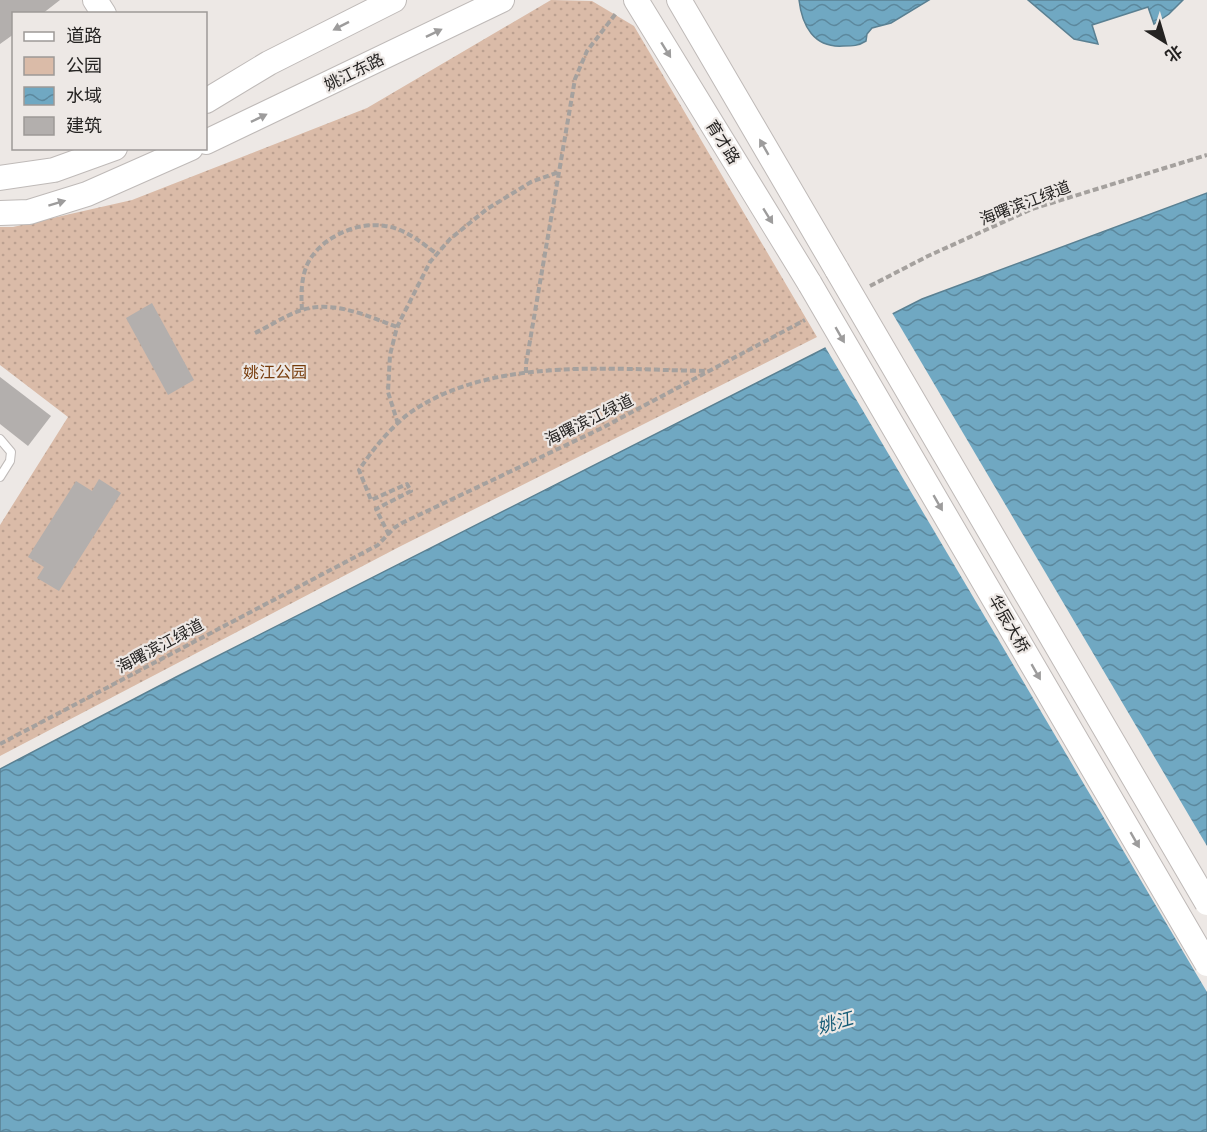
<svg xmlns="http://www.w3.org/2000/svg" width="1207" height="1132" font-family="Figtree,'Noto Sans SC',sans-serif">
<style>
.green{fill:url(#green-dots)}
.water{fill:url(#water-waves);stroke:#5a8092;stroke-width:1.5}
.pier{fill:#ede8e5}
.building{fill:#b3afad}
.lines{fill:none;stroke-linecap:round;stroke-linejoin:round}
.lane-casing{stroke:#bfbab8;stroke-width:10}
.secondary-casing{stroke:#bfbab8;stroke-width:26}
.path{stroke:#a5a19e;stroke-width:4;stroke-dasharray:6 3;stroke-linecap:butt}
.lane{stroke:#fff;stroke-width:8}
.secondary{stroke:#fff;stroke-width:24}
.secondary-bridge-casing{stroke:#bfbab8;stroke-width:26;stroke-linecap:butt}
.secondary-bridge{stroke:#fff;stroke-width:24}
.oneway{fill:#9d9c9c}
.labels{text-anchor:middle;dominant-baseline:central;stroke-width:4.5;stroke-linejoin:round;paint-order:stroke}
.street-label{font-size:16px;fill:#252322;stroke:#ede8e5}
.park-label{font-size:16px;fill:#773c0c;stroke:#ede8e5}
.water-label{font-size:18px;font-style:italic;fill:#155c77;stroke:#ede8e5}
</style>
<defs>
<pattern id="green-dots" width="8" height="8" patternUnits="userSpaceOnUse" patternTransform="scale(1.5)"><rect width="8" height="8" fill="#dabba8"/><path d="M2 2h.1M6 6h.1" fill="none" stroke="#bba090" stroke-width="1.8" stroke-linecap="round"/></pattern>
<pattern id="water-waves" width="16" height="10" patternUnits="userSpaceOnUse" patternTransform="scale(1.5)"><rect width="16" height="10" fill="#70a8c2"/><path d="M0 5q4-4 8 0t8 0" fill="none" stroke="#5c889d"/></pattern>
</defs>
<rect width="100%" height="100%" fill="#ede8e5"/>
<polygon class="green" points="551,0 592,1 634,26 817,337 399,547 0,756 0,525 68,417 0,365 0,227 13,227 132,200 367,108"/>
<g class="water">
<path d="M799,0H929L891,23L872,28L867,34L866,41C858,46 853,46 843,46C814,48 802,26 799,0Z"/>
<polygon points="1028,0 1183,0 1169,14 1154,24 1148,7 1092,25 1098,44 1074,39"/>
<polygon points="1207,193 1207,1132 0,1132 0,769 178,676 922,299"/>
</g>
<polygon class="pier" points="891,311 1207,846 1207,992 824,345"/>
<g class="building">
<polygon points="0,0 60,0 42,14 14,14 14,34 0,44"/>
<polygon points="152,303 194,380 168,395 126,318"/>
<polygon points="0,377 51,416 28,446 0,424"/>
<polygon points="99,479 121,493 59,591 37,578 44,567 28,557 76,481 92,491"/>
</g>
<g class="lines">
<g class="lane-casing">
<polyline id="lane" points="0,439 11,452 10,461 0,477"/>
</g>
<g class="secondary-casing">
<g id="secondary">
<polyline points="95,0 104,14"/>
<polyline points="636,0 810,284"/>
<polyline points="679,0 837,270"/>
<polyline points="206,101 269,63 394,0"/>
<polyline points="206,142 502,0"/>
<polyline points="0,178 54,170 115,148"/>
<polyline points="0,213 29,212 87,194 191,148"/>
</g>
</g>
<g class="path">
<polyline points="870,286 928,256 1032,209 1207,155"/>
<path d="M302,310C301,295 301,279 307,265C319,238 357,221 385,226C404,228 422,243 437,254"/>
<path d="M255,333C270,326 286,315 302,310C333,300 368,316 397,327"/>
<polyline points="526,373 526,364 575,79 587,51 617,12"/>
<polyline points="398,424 388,392 390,355 397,327 430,262 450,239 487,209 531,182 559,172"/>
<path d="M389,535L376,509L411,491L407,484L371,500L359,470C373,449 393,424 414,410C496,356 615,370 708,371"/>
<polyline points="0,744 378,545 394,528 402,523 602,428 805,320"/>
</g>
<use href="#lane" class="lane"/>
<use href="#secondary" class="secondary"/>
<g class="secondary-bridge-casing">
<g id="secondary-bridge">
<polyline points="837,270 1207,903"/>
<polyline points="810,284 1207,964"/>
</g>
</g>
<use href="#secondary-bridge" class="secondary-bridge"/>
</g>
<defs><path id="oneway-solid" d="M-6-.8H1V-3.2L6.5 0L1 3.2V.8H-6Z" transform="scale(1.5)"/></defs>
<g class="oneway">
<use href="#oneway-solid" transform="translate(341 26) rotate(153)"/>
<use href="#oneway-solid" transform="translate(434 33) rotate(-26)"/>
<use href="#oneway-solid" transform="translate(666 50) rotate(58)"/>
<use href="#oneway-solid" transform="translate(259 118) rotate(-26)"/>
<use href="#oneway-solid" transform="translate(764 147) rotate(-120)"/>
<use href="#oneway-solid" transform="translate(57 203) rotate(-17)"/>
<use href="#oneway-solid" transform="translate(768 216) rotate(58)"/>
<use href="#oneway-solid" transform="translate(840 335) rotate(60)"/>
<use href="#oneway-solid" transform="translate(938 503) rotate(60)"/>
<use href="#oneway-solid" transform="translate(1036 672) rotate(60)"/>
<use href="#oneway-solid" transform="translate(1135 840) rotate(60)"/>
</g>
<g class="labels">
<g class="street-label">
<text transform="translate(354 72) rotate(-26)">姚江东路</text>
<text transform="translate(723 142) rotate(58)">育才路</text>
<text transform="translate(1025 203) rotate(-21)">海曙滨江绿道</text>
<text transform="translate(589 420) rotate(-26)">海曙滨江绿道</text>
<text transform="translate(1009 624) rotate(60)">华辰大桥</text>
<text transform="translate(160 646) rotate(-28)">海曙滨江绿道</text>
</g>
<g class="park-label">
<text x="275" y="372">姚江公园</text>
</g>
<g class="water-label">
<text transform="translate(835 1023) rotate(-16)">姚江</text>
</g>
</g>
<rect x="12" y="12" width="195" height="138" fill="#ede8e5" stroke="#9d9997" stroke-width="1.5"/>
<rect x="24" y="32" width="30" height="9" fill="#ffffff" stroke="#9d9997" stroke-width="1.5"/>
<text x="66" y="42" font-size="18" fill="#252322">道路</text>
<rect x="24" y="57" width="30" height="18" fill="#dabba8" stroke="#9d9997" stroke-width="1.5"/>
<text x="66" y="72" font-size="18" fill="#252322">公园</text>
<rect x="24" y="87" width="30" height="18" fill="url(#water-waves)" stroke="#9d9997" stroke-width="1.5"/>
<text x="66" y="102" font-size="18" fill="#252322">水域</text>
<rect x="24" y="117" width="30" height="18" fill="#b3afad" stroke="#9d9997" stroke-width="1.5"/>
<text x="66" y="132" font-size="18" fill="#252322">建筑</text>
<g transform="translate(1165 42) rotate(143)" stroke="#ede8e5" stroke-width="4.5" paint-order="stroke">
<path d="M0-4.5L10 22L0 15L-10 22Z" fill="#252322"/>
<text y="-9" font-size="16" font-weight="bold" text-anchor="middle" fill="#252322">北</text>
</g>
</svg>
